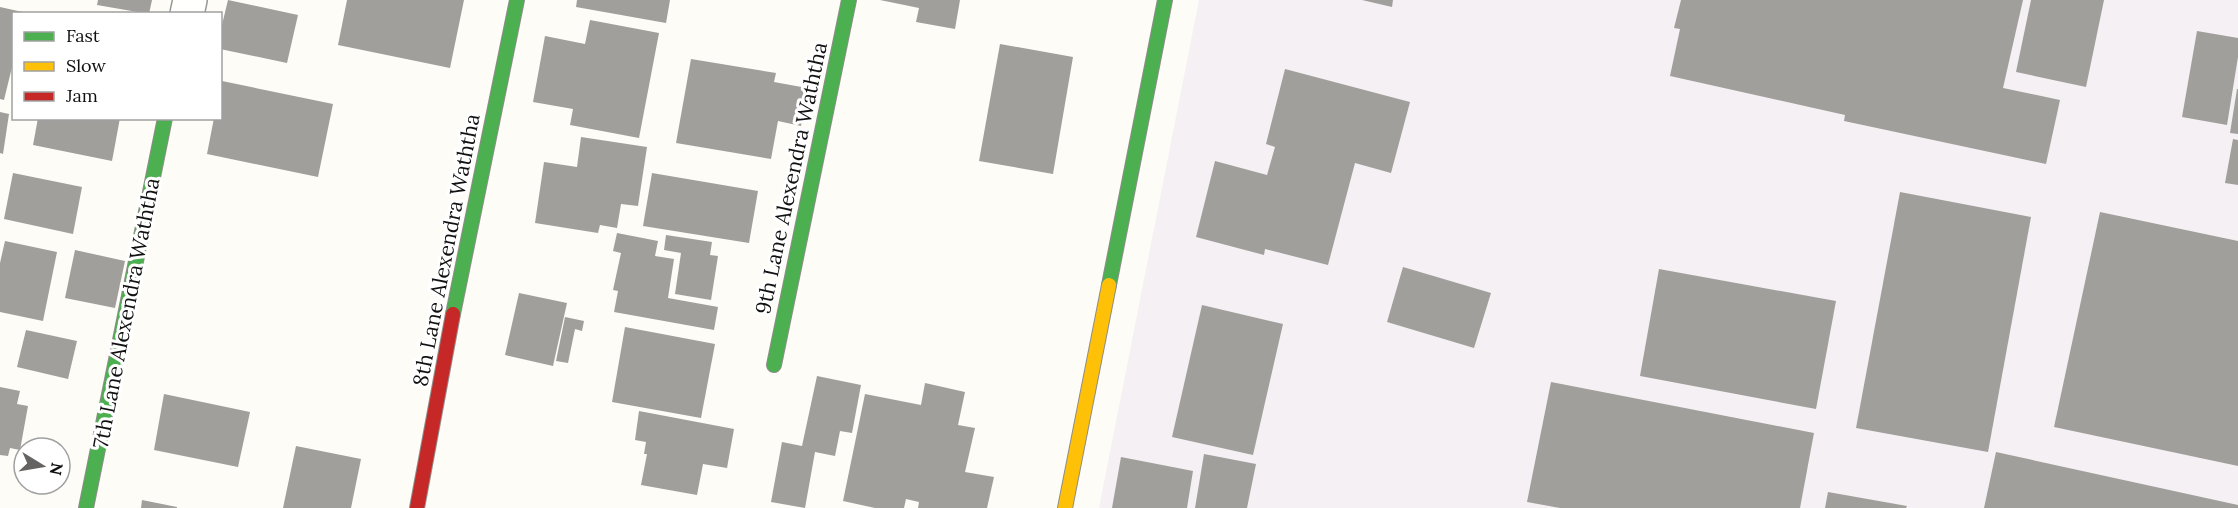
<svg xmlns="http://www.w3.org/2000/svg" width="2238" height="508" font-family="Lora,serif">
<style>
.industrial{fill:#f5f0f3}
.building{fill:#a19f9c}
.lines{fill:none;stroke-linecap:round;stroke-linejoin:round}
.street-casing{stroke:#979795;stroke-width:36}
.fast-casing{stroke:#8e8d8b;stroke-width:16}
.slow-casing{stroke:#8e8d8b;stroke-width:16}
.jam-casing{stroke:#8e8d8b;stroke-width:16}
.street{stroke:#fffffe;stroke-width:33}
.fast{stroke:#4caf50;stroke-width:14}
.slow{stroke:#ffc107;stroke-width:14}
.jam{stroke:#c62828;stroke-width:14}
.labels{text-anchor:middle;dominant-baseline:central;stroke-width:6;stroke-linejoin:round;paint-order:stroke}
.street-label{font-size:21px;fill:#111;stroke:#fff}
</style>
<rect width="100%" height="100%" fill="#fdfcf7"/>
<polygon class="industrial" points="1199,0 2238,0 2238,508 1099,508"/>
<g class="building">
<polygon points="98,0 152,0 149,14 97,5"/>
<polygon points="228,0 298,15 287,63 220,49 220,33"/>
<polygon points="347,0 464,0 450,68 338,45"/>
<polygon points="577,0 670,0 666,23 576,7"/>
<polygon points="880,0 960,0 955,29 916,22 919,8"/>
<polygon points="1362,0 1393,0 1392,7"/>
<polygon points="1681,0 2023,0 2003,88 2060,100 2046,164 1844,121 1845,115 1670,76 1680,29 1674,28"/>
<polygon points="2031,0 2104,0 2086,87 2016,72"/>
<polygon points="0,7 27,13 14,14 14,59 4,100 0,99"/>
<polygon points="590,20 659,33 639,138 570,125 573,109 533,102 545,36 585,44"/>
<polygon points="2197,31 2238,38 2238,57 2227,125 2182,117"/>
<polygon points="1000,44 1073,57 1053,174 979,161"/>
<polygon points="691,59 776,73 774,82 807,88 801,126 778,121 771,159 676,143"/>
<polygon points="1285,69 1410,102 1391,173 1355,163 1328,265 1265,249 1264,255 1196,237 1215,161 1267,175 1275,147 1266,144"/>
<polygon points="222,81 333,104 318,177 207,154 214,118 220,118"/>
<polygon points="2237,89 2238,89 2238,134 2230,133"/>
<polygon points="0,112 9,114 3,154 0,153"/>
<polygon points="38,118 120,118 112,161 33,145"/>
<polygon points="581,137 647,147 638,206 621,204 617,228 600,225 598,233 535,223 544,162 577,167"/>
<polygon points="2233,139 2238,140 2238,185 2225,183"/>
<polygon points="13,173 82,187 73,234 4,219"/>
<polygon points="652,173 758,191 749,243 643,226"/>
<polygon points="1900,192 2031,217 1988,452 1856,428"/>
<polygon points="2100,212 2238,241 2238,466 2054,427"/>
<polygon points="617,233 658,241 655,256 674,259 668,298 718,307 714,330 614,312 618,291 613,290 621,253 613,251"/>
<polygon points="666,235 712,242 710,255 718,256 711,300 675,294 681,253 664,250"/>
<polygon points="5,241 57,252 43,321 0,312 0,263"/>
<polygon points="75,250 125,261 115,308 65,298"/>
<polygon points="1403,267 1491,293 1474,348 1387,322"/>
<polygon points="1659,269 1836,301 1816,409 1640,376"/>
<polygon points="519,293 567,303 553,366 505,355"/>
<polygon points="1202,305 1283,324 1253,455 1172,437"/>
<polygon points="565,317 584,321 582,331 575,329 568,363 556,361"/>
<polygon points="625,327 715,344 701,418 612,402"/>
<polygon points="26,330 77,341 68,379 17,367"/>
<polygon points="817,376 861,385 852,433 840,431 835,456 815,452 805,508 771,502 782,442 802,446"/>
<polygon points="1551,382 1814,433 1800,508 1560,508 1527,502"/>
<polygon points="925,383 965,392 958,425 975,428 965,472 994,477 987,508 918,508 919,502 906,499 904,508 875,508 843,501 865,394 921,405"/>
<polygon points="0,387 20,391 17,404 28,406 20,450 10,448 8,456 0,455"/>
<polygon points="164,394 250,412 238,467 154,450"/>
<polygon points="639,411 734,429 727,468 703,464 697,495 641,485 647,454 644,454 646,442 635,440"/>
<polygon points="296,446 361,459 351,508 283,508"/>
<polygon points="1996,452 2238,505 2238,508 1984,508"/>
<polygon points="1204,454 1256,464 1247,508 1195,508"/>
<polygon points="1121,457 1193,471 1187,508 1112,508"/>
<polygon points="1828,492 1907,506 1906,508 1825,508"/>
<polygon points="142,500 177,507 177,508 141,508"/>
</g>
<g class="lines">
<g class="street-casing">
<polyline id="street" points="187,14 190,0"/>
</g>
<g class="fast-casing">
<g id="fast">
<polyline points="1109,285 1165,0"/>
<polyline points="453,314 517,0"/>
<polyline points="774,365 849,0"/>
<polyline points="86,508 165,118"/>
</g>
</g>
<g class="slow-casing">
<polyline id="slow" points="1065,508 1109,285"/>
</g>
<g class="jam-casing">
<polyline id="jam" points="417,508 453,314"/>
</g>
<use href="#street" class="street"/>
<use href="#fast" class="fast"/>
<use href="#slow" class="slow"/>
<use href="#jam" class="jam"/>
</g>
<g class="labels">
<g class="street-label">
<text transform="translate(791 178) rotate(-78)">9th Lane Alexendra Waththa</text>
<text transform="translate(446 250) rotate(-79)">8th Lane Alexendra Waththa</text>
<text transform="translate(126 313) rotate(-79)">7th Lane Alexendra Waththa</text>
</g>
</g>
<rect x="12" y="12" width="210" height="108" fill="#ffffff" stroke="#a0a0a0" stroke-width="1.5"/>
<rect x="24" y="32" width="30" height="9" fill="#4caf50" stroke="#a0a0a0" stroke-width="1.5"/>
<text x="66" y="42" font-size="18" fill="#111111">Fast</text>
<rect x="24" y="62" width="30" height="9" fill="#ffc107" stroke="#a0a0a0" stroke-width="1.5"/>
<text x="66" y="72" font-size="18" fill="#111111">Slow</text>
<rect x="24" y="92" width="30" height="9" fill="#c62828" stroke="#a0a0a0" stroke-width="1.5"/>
<text x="66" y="102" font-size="18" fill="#111111">Jam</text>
<g transform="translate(42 466) rotate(101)"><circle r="28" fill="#ffffff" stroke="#a0a0a0" stroke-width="1.5"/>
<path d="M0-4.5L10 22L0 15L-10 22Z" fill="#646362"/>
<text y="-9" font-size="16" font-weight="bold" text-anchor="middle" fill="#111111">N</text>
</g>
</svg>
